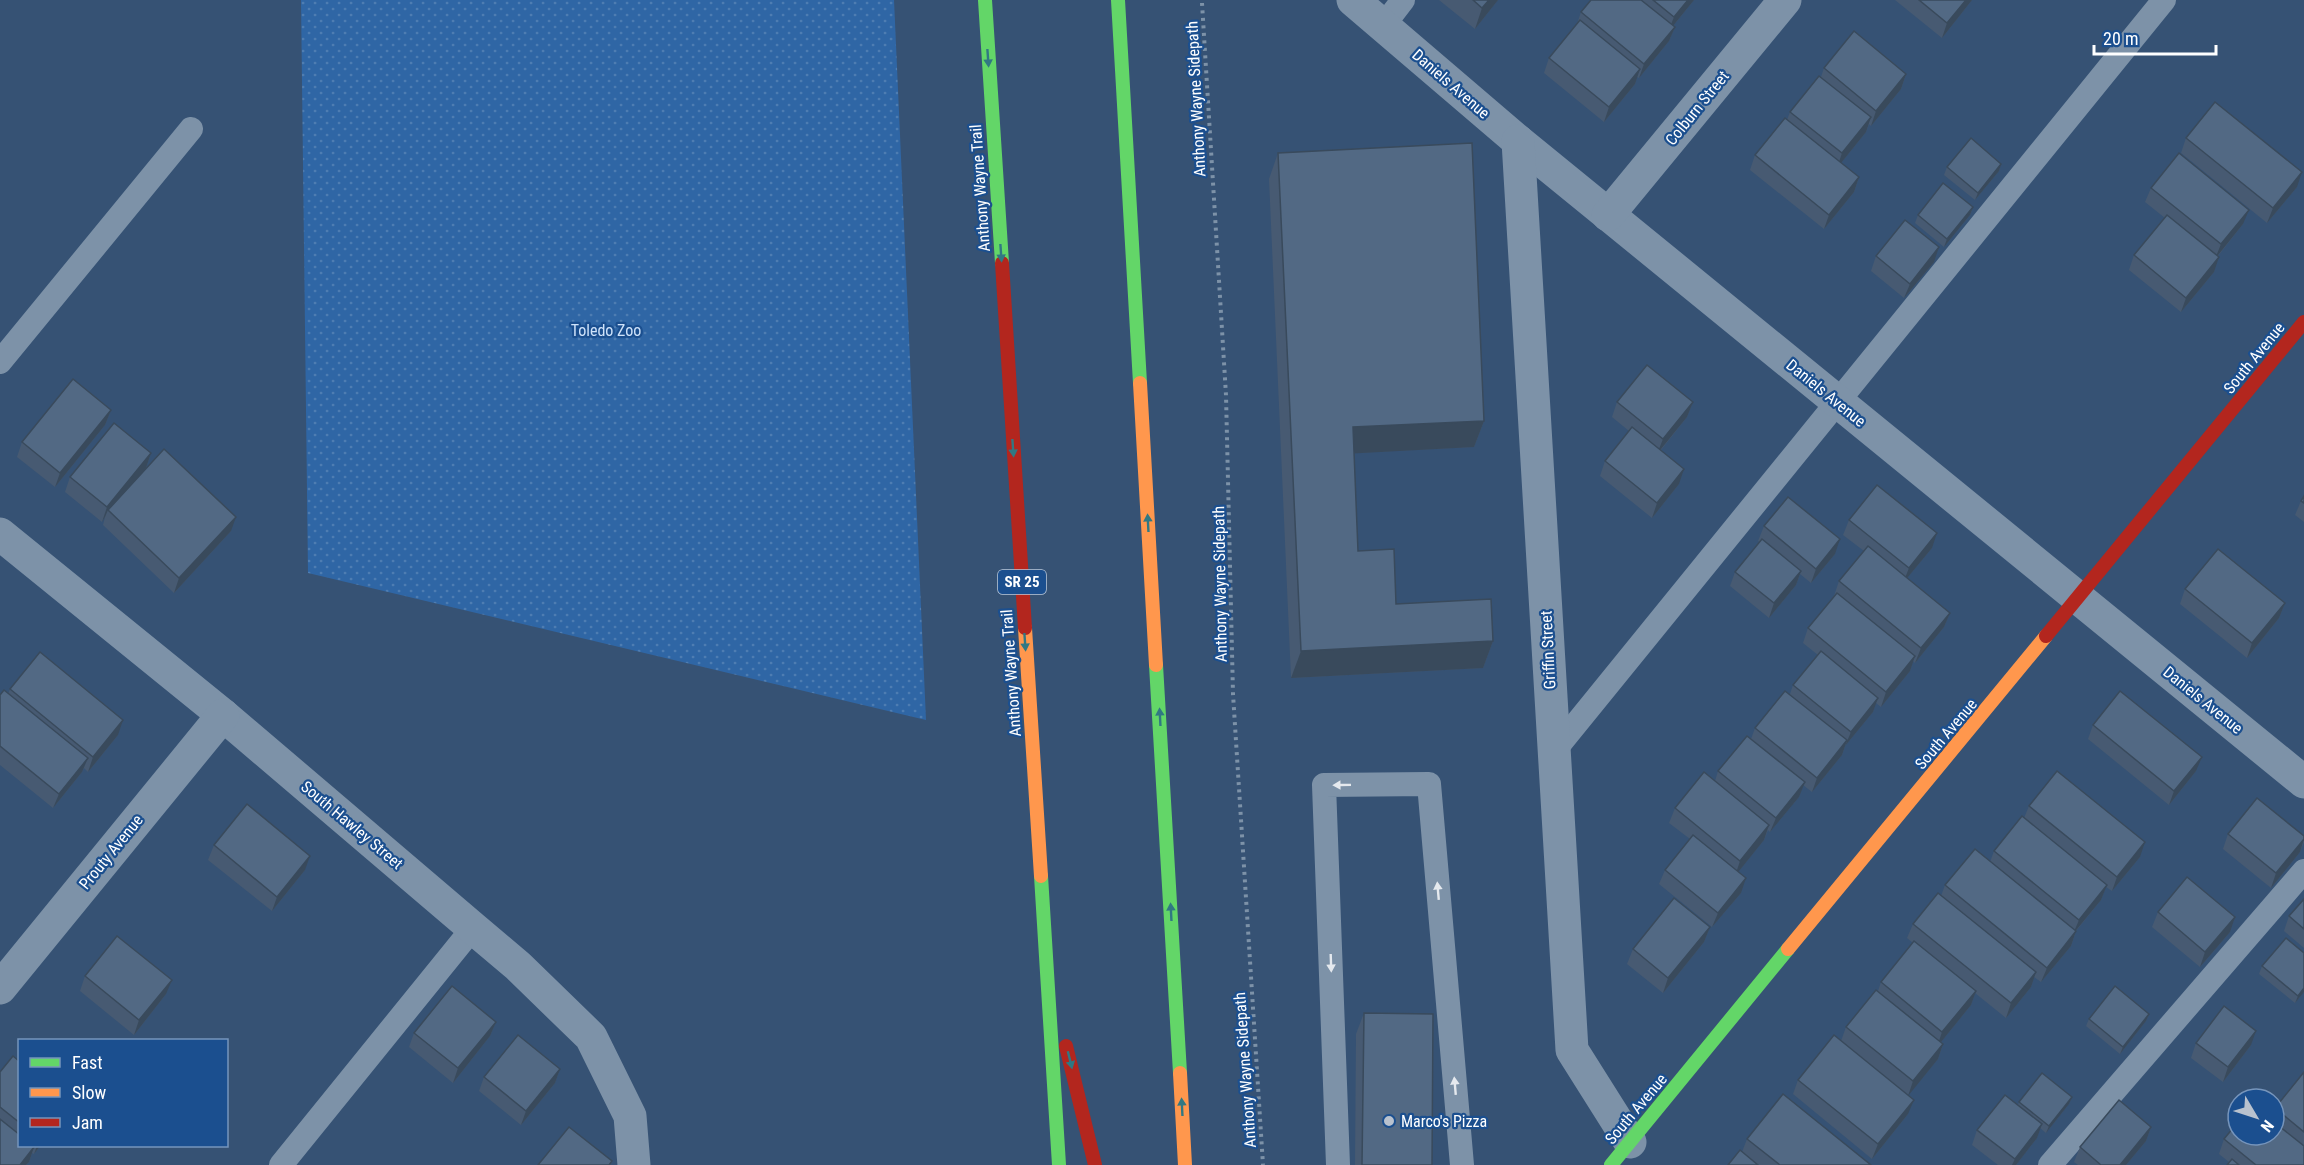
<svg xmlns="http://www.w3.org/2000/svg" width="2304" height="1165" font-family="'Roboto Condensed',sans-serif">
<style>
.park{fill:url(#park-dots)}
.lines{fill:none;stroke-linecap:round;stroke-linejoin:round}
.path{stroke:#7d92a8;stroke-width:4;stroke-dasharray:3 4.5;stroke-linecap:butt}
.lane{stroke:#7d92a8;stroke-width:24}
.street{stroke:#7d92a8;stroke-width:33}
.fast{stroke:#63d668;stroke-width:14}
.slow{stroke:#ff974d;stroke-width:14}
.jam{stroke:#b3261e;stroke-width:14}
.wall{fill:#475a72}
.shaded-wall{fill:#394a5c}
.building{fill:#526984;stroke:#394a5c;stroke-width:1.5}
.oneway{fill:#317883}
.oneway2{fill:#e5e9ee}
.poi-dot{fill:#b9c2ce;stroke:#1b4f8f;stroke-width:2}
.labels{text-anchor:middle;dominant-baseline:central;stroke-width:4.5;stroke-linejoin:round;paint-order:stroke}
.shield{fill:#1b4f8f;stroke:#bbcadd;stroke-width:1.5}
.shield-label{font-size:15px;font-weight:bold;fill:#fff}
.street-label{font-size:16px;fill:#fff;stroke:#1b4f8f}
.park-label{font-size:16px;fill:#cfe3fa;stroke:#1b4f8f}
.poi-label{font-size:16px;fill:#fff;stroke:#1b4f8f;text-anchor:start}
</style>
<defs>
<pattern id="park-dots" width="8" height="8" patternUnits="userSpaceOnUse" patternTransform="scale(1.5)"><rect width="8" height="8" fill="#2f66a5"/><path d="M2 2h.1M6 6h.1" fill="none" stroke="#4e7db2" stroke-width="1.8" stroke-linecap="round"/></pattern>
</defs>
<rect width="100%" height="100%" fill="#365274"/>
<polygon class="park" points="301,0 894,0 926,720 308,573"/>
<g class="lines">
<polyline class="path" points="1202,3 1226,395 1233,694 1263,1165"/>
<g class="lane">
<polyline points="1383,26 1403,0"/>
<polyline points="0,362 191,129"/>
<polyline points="1554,751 2164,0"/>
<polyline points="281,1165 473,928"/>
<polyline points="1338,1165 1324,785 1429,784 1462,1165"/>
<polyline points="2050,1165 2304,871"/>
</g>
<g class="street">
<polyline points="1353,0 1518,141 2304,782"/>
<polyline points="1518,141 1572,1050 1630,1142"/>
<polyline points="1608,215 1785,0"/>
<polyline points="0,534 223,715 473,928 518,966 591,1037 630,1116 634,1165"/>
<polyline points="0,988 223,715"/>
</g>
<g class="fast">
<polyline points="985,0 1002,263"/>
<polyline points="1118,0 1140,383"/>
<polyline points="1156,665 1180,1073"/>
<polyline points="1041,876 1059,1165"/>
<polyline points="1611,1165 1788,949"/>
</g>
<g class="slow">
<polyline points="1140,383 1156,665"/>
<polyline points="1025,628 1041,876"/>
<polyline points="1788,949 2046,636"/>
<polyline points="1180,1073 1185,1165"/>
</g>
<g class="jam">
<polyline points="1002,263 1025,628"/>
<polyline points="2046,636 2304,322"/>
<polyline points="1066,1046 1095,1165"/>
</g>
</g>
<g class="wall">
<polygon points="1439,0 1498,0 1475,29"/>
<polygon points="1591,0 1694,0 1673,26 1675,27 1669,41 1639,78 1637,77 1635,84 1604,122 1544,73 1549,58 1577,24 1581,12"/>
<polygon points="1895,0 1972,0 1942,38"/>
<polygon points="1824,68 1906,74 1901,89 1871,126 1869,124 1866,132 1841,163 1859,177 1854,192 1824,229 1750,170 1755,155 1787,120 1790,112 1821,77"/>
<polygon points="2186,138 2297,187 2267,223 2181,153"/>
<polygon points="1278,153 1484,421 1474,447 1354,453 1358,551 1396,604 1493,641 1483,668 1291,678 1269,179"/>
<polygon points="2001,164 1999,171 1975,200 1944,175 1947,167"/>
<polygon points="2151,188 2243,224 2218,256 2214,272 2181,312 2129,270 2134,255 2165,218 2145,202"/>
<polygon points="1973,207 1970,215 1944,247 1915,223 1918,215"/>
<polygon points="1876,256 1934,262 1904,298 1871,271"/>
<polygon points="1617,402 1693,402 1687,417 1661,450 1679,484 1652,518 1600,476 1605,461 1629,431 1612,417"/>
<polygon points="111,410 105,425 55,487 17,457 22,442"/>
<polygon points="151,453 146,468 136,480 231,531 174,593 103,525 105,517 102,522 65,492 70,477"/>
<polygon points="2304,496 2304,522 2295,515 2301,501"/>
<polygon points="1849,520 1932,548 1907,578 1950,613 1944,627 1915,663 1913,661 1910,671 1881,707 1876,703 1873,712 1845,746 1842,755 1812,792 1803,785 1799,797 1770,832 1768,830 1764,840 1738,872 1741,893 1712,927 1659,884 1665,870 1690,839 1669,823 1675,808 1715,781 1718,771 1751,739 1755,728 1790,694 1793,685 1818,655 1803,643 1808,628 1834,596 1839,581 1864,551 1843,535"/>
<polygon points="1764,526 1835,554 1811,583 1800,574 1796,585 1769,618 1730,586 1735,572 1760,542 1758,541"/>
<polygon points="2185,589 2285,603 2279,618 2247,658 2180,604"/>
<polygon points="10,689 118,735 88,772 84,768 82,772 53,808 0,765 0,695 8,694"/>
<polygon points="2093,725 2196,771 2169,805 2088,739"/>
<polygon points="2029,806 2140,857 2112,891 2106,887 2101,900 2076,931 2071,946 2041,982 2034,977 2031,987 2006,1018 1975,993 1971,1005 1941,1042 1943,1044 1938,1059 1908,1095 1908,1114 1872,1159 1793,1094 1798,1080 1841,1041 1846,1027 1878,991 1881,982 1913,943 1907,938 1913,924 1941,896 1945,885 1990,862 1994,851 2024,818"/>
<polygon points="2228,834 2304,836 2304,842 2300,852 2271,888 2223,849"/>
<polygon points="214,845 305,870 272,911 208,860"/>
<polygon points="2304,899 2304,948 2284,931 2289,916"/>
<polygon points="2158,912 2230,932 2200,967 2152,927"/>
<polygon points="1710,927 1704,942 1663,993 1627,964 1633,949"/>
<polygon points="2304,953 2304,992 2295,1003 2259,974 2262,966"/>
<polygon points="85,976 166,994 134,1035 80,991"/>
<polygon points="1364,1013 1432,1165 1355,1165 1356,1034"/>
<polygon points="2149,1014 2146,1021 2120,1054 2086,1026 2089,1019"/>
<polygon points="496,1022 490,1036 453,1083 409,1047 414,1033"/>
<polygon points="2196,1043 2251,1045 2223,1082 2191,1058"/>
<polygon points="20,1062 20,1146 40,1146 34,1154 32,1153 29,1162 26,1165 0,1165 0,1072"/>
<polygon points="560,1069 555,1083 521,1125 479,1091 484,1077"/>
<polygon points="2304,1072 2304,1165 2227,1165 2229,1162 2219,1154 2224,1139 2274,1135 2275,1108"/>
<polygon points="2072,1097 2069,1104 2046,1133 2040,1128 2037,1138 2016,1165 1998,1165 1972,1145 1977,1130 2018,1105 2019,1102"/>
<polygon points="2151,1127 2146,1141 2126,1165 2078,1165 2074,1162 2080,1147"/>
<polygon points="1747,1139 1871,1165 1728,1165 1742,1152"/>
</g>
<g class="shaded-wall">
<polygon points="1489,0 1498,0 1475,29 1482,8"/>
<polygon points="1688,0 1694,0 1668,32 1674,17"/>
<polygon points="1966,0 1972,0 1942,38 1947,23"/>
<polygon points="1675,27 1669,41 1639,78 1644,64"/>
<polygon points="1640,69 1635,84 1604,122 1609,107"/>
<polygon points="1906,74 1901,89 1871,126 1876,111"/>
<polygon points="1871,117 1866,132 1837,168 1842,153"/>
<polygon points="2001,164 1999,171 1975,200 1978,193"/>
<polygon points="2302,172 2297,187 2267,223 2273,208"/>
<polygon points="1859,177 1854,192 1824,229 1829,215"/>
<polygon points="1973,207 1970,215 1944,247 1947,239"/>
<polygon points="2249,210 2243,224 2215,259 2221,244"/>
<polygon points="1939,247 1934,262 1904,298 1910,284"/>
<polygon points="2219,257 2214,272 2181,312 2186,298"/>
<polygon points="1693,402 1687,417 1657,454 1663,439"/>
<polygon points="111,410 105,425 55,487 60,473"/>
<polygon points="1484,421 1474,447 1343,454 1353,427"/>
<polygon points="151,453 146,468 110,512 108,510 105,517 102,522 107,507"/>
<polygon points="1684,469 1679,484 1652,518 1657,503"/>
<polygon points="236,517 231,531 174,593 179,578"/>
<polygon points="1937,533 1932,548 1903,583 1909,568"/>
<polygon points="1840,539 1835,554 1811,583 1816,569"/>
<polygon points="1801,571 1796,585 1769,618 1774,603"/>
<polygon points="2285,603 2279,618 2247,658 2252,643"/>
<polygon points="1950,613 1944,627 1915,663 1921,648"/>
<polygon points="1493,641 1483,668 1291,678 1301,651"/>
<polygon points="1915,656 1910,671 1881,707 1886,692"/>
<polygon points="1878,698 1873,712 1845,746 1851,732"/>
<polygon points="123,720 118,735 88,772 93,757"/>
<polygon points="1847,740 1842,755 1812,792 1817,778"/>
<polygon points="2202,757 2196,771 2169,805 2174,791"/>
<polygon points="88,758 82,772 53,808 59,794"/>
<polygon points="1805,782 1799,797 1770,832 1776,818"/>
<polygon points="1769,825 1764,840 1735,876 1740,861"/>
<polygon points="2304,839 2300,852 2271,888 2276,873"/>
<polygon points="2145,842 2140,857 2112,891 2117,877"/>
<polygon points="310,856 305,870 272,911 277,897"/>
<polygon points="1746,878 1741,893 1712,927 1718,913"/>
<polygon points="2107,885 2101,900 2073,934 2079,920"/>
<polygon points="2235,917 2230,932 2200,967 2205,952"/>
<polygon points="1710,927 1704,942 1663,993 1668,978"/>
<polygon points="2076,931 2071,946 2041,982 2047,968"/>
<polygon points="2036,972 2031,987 2006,1018 2011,1003"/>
<polygon points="172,980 166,994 134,1035 139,1020"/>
<polygon points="2304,988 2304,992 2295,1003 2298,996"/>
<polygon points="1976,991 1971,1005 1937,1047 1942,1032"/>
<polygon points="2149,1014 2146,1021 2120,1054 2123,1047"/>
<polygon points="496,1022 490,1036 453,1083 458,1068"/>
<polygon points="2256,1031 2251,1045 2223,1082 2228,1067"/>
<polygon points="1943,1044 1938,1059 1908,1096 1913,1081"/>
<polygon points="560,1069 555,1083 521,1125 526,1111"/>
<polygon points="2072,1097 2069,1104 2046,1133 2049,1126"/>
<polygon points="1914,1100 1908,1114 1872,1159 1878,1144"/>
<polygon points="2042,1124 2037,1138 2016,1165 2012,1165 2015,1159"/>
<polygon points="2151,1127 2146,1141 2126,1165 2120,1165"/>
<polygon points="37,1146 40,1146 34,1154"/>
<polygon points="34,1147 29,1162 26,1165 20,1165"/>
</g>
<g class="building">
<polygon points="1473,0 1489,0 1482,8"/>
<polygon points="1591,0 1641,0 1675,27 1644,64 1581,12"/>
<polygon points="1653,0 1688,0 1674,17"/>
<polygon points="1919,0 1966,0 1947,23"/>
<polygon points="1580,20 1640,69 1609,107 1549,58"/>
<polygon points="1854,31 1906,74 1876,111 1824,68"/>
<polygon points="1819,76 1871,117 1842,153 1790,112"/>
<polygon points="2215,102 2302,172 2273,208 2186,138"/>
<polygon points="1785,118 1859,177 1829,215 1755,155"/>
<polygon points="1971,138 2001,164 1978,193 1947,167"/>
<polygon points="1472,143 1484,421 1353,427 1358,551 1394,549 1396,604 1491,599 1493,641 1301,651 1278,153"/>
<polygon points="2179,153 2249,210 2221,244 2151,188"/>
<polygon points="1943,183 1973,207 1947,239 1918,215"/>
<polygon points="2167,215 2219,257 2186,298 2134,255"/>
<polygon points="1905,220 1939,247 1910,284 1876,256"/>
<polygon points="1647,365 1693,402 1663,439 1617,402"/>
<polygon points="73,379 111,410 60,473 22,442"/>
<polygon points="114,423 151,453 107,507 70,477"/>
<polygon points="1632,427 1684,469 1657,503 1605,461"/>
<polygon points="164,449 236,517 179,578 108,510"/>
<polygon points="1877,485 1937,533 1909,568 1849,520"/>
<polygon points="2304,496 2304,503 2301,501"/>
<polygon points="1788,497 1840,539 1816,569 1764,526"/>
<polygon points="1762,539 1801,571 1774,603 1735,572"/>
<polygon points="1868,546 1950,613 1921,648 1839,581"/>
<polygon points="2218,549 2285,603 2252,643 2185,589"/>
<polygon points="1837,593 1915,656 1886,692 1808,628"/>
<polygon points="1821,651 1878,698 1851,732 1793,685"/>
<polygon points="40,652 123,720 93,757 10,689"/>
<polygon points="4,690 88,758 59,794 0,746 0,695"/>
<polygon points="1785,691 1847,740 1817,778 1755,728"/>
<polygon points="2120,691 2202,757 2174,791 2093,725"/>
<polygon points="1747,736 1805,782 1776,818 1718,771"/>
<polygon points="2057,771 2145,842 2117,877 2029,806"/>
<polygon points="1704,772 1769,825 1740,861 1675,808"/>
<polygon points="2257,798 2304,836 2304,839 2276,873 2228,834"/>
<polygon points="247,804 310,856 277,897 214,845"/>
<polygon points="2022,816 2107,885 2079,920 1994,851"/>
<polygon points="1693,835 1746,878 1718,913 1665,870"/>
<polygon points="1975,849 2076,931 2047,968 1945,885"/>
<polygon points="2187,877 2235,917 2205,952 2158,912"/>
<polygon points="1938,893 2036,972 2011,1003 1913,924"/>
<polygon points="1674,898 1710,927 1668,978 1633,949"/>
<polygon points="2304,899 2304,929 2289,916"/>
<polygon points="117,936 172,980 139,1020 85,976"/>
<polygon points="2286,938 2304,953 2304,988 2298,996 2262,966"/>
<polygon points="1914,941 1976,991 1942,1032 1881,982"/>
<polygon points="452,986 496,1022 458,1068 414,1033"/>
<polygon points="2115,986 2149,1014 2123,1047 2089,1019"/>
<polygon points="1876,990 1943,1044 1913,1081 1846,1027"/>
<polygon points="2224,1006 2256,1031 2228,1067 2196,1043"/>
<polygon points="1364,1013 1433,1014 1432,1165 1362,1165"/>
<polygon points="518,1035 560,1069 526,1111 484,1077"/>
<polygon points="1834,1035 1914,1100 1878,1144 1798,1080"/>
<polygon points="13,1056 20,1062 20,1123 0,1107 0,1072"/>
<polygon points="2304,1072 2304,1132 2275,1108"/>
<polygon points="2042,1073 2072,1097 2049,1126 2019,1102"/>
<polygon points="1783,1094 1871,1165 1780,1165 1747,1139"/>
<polygon points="2005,1095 2042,1124 2015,1159 1977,1130"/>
<polygon points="2119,1100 2151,1127 2120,1165 2101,1165 2080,1147"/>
<polygon points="0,1119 20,1135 20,1146 33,1146 34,1147 20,1165 0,1165"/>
<polygon points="2238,1122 2238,1135 2274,1135 2274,1122 2304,1146 2304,1165 2256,1165 2224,1139"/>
<polygon points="569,1127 612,1161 609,1165 538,1165"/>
<polygon points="1740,1150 1758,1165 1728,1165"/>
<polygon points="2232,1159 2239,1165 2227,1165"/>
</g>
<defs><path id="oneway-solid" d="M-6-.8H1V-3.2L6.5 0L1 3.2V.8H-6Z" transform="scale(1.5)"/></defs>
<g class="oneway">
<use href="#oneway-solid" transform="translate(988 58) rotate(86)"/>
<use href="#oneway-solid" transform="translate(1001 253) rotate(86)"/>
<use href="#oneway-solid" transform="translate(1013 448) rotate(86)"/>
<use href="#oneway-solid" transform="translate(1148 523) rotate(-93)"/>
<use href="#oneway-solid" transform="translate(1025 642) rotate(86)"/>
<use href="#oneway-solid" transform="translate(1160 717) rotate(-93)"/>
<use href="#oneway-solid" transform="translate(1171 912) rotate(-93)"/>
<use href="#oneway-solid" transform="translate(1070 1060) rotate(76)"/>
<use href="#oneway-solid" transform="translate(1182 1107) rotate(-93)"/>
</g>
<g class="oneway2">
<use href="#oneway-solid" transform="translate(1342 785) rotate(179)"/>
<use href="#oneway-solid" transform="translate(1438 891) rotate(-95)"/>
<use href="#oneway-solid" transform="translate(1331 963) rotate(88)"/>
<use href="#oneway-solid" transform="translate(1455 1086) rotate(-95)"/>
</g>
<circle class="poi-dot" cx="1389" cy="1121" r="6"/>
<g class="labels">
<rect class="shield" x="998" y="570" width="48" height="24" rx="4.5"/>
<g class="shield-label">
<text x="1022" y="582">SR 25</text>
</g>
<g class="street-label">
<text transform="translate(1451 84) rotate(41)">Daniels Avenue</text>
<text transform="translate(1196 99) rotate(-93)">Anthony Wayne Sidepath</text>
<text transform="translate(1697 108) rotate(-51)">Colburn Street</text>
<text transform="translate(980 188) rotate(-94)">Anthony Wayne Trail</text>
<text transform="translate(2254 358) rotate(-51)">South Avenue</text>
<text transform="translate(1826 393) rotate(39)">Daniels Avenue</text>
<text transform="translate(1220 584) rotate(-91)">Anthony Wayne Sidepath</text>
<text transform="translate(1548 650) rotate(-93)">Griffin Street</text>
<text transform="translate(1011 673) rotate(-94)">Anthony Wayne Trail</text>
<text transform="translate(2203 700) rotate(39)">Daniels Avenue</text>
<text transform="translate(1946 734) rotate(-50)">South Avenue</text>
<text transform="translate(352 825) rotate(40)">South Hawley Street</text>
<text transform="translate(111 852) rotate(-51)">Prouty Avenue</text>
<text transform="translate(1245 1070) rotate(-94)">Anthony Wayne Sidepath</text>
<text transform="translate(1636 1109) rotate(-50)">South Avenue</text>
</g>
<g class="park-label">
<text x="606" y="330">Toledo Zoo</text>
</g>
<g class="poi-label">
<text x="1401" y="1121">Marco's Pizza</text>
</g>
</g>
<rect x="18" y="1039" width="210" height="108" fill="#1b4f8f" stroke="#7695bc" stroke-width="1.5"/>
<rect x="30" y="1058" width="30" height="9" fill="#63d668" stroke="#7695bc" stroke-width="1.5"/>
<text x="72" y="1069" font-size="18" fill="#ffffff">Fast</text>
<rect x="30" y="1088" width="30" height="9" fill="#ff974d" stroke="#7695bc" stroke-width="1.5"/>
<text x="72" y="1099" font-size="18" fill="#ffffff">Slow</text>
<rect x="30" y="1118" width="30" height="9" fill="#b3261e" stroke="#7695bc" stroke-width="1.5"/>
<text x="72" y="1129" font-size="18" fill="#ffffff">Jam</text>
<g transform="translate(2256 1117) rotate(129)"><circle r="28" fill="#1b4f8f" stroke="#7695bc" stroke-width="1.5"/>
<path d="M0-4.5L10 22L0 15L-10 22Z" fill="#b9c2ce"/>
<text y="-9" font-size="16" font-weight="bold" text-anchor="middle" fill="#ffffff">N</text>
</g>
<path d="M2094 45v9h122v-9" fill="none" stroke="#ffffff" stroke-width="3"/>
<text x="2103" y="45" font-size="18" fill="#ffffff" stroke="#1b4f8f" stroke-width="4.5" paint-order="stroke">20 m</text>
</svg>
